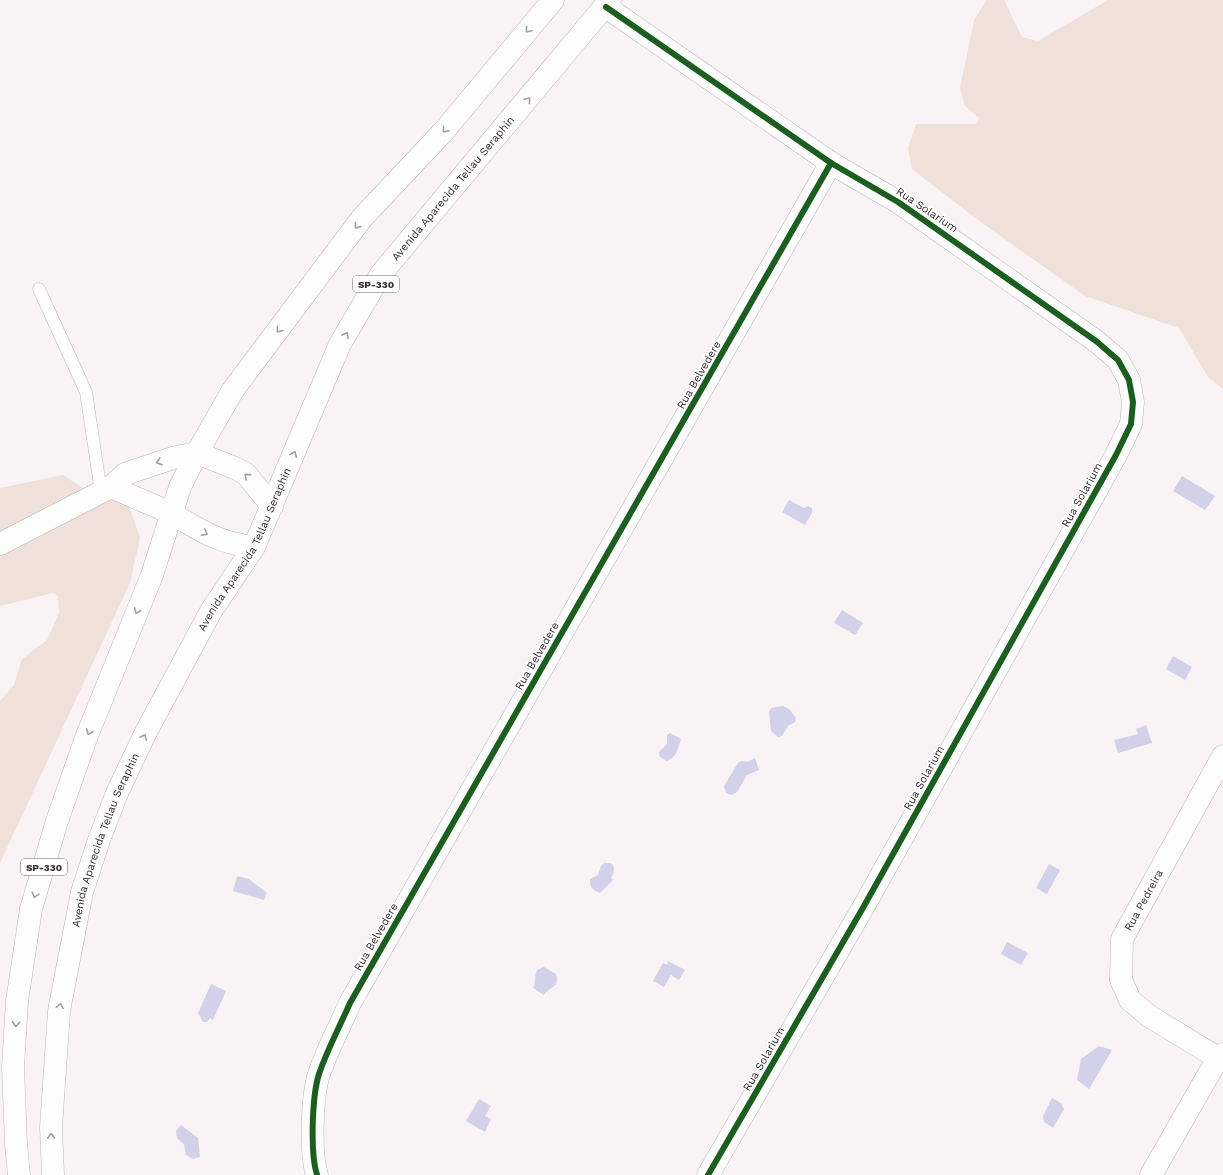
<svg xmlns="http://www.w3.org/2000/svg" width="1223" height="1175" font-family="'Work Sans',sans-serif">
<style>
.green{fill:#efe0d9}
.water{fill:#d3d1e9}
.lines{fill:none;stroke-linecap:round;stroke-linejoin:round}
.lane-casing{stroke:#bcb5b8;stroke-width:13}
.street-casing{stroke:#bcb5b8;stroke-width:23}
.primary-casing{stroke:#bcb5b8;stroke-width:23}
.lane{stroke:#fefdfe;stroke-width:12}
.street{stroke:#fefdfe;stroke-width:22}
.primary{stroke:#fefdfe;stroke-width:22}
.cycleway-casing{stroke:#fff;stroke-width:8}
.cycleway{stroke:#1b5e20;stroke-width:6}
.oneway{stroke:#a39ea0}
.labels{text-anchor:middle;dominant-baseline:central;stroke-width:3.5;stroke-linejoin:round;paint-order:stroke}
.shield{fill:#fff;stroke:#71696c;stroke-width:1}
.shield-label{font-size:10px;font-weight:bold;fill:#34292d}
.street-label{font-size:11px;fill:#34292d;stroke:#fff}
</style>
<rect width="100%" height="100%" fill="#f9f3f6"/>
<g class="green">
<polygon points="987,0 1004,0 1022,37 1038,41 1108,0 1223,0 1223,389 1208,377 1179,328 1085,296 978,220 912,169 908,148 916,124 977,124 979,118 965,106 960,88 974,20"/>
<polygon points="63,475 90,493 107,484 130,509 140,538 130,583 0,863 0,701 14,685 22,659 47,640 59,613 58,596 53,593 0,606 0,488"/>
</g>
<g class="water">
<polygon points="1182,476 1215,496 1205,510 1173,491"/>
<polygon points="789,500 804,508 808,506 812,508 812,513 805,525 782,512"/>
<polygon points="842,610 863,623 855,635 834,623"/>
<polygon points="1173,656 1192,667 1185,680 1166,669"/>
<polygon points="783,706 789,709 796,718 795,722 788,726 782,736 778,737 771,731 769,712 771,708"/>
<polygon points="1146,725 1152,743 1118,753 1114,740 1138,734 1136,729"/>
<path d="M670,733L681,739C678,748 677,757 667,761L659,756V752L667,744V735Z"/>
<polygon points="755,758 759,770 747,775 737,792 732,795 726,793 724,786 738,763 741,761 748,762"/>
<path d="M604,863H611C616,868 614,872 611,878L613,880L600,893C592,890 590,887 590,879L598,875L601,866Z"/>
<polygon points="1049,864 1060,870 1047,894 1036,888"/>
<polygon points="237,876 249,879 267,893 264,900 233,891"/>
<polygon points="1007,942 1028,953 1021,965 1001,954"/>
<polygon points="668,961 685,970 679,980 671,975 664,987 653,981 663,963 667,965"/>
<path d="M544,967L556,974C560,988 550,986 544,995L533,988C536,982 534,976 537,970Z"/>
<polygon points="211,984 226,991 213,1020 210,1018 207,1022 203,1022 198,1013"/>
<polygon points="1099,1046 1112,1050 1089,1089 1077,1080 1081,1059"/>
<polygon points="1052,1098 1061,1103 1064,1109 1053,1128 1044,1122 1043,1116"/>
<polygon points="479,1099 491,1106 485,1116 491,1119 485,1132 466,1121"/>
<polygon points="181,1125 198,1138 200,1157 193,1159 186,1155 184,1144 177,1138 176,1131"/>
</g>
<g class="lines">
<g class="lane-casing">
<polyline id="lane" points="39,289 86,392 101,492"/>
</g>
<g class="street-casing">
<g id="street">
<polyline points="606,7 831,163 898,202 1096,341 1118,360 1129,380 1133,402 1131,424 1116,455 864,906 708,1175"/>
<polyline points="111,487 171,513"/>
<polyline points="0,544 111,487 125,474 176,457 197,453"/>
<path id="s1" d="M1218,1058L1149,1016L1130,1000L1121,980L1122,939L1223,756"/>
<path d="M317,1175C310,1153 312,1096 319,1074C327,1050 340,1026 350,1003L831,163"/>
<polyline points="1151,1175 1218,1058 1223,1054"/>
</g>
</g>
<g class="primary-casing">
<g id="primary">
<polyline points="197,453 235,468 246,474 272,506"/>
<path d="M171,513C201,531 219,543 254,547"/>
<polyline points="19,1175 16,1144 13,1067 17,1001 31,909 57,821 86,738 152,575 180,487 197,453 233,390 362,218 443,132 553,0"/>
<path id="s2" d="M53,1175L51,1127L59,1011L82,892L99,840L117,793L146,732L211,611L254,547L340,344L381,274L610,0"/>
</g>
</g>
<use href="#lane" class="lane"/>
<use href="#street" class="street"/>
<use href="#primary" class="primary"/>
<g class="cycleway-casing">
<g id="cycleway">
<polyline points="606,7 831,163 898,202 1096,341 1118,360 1129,380 1133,402 1131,424 1116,455 864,906 708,1175"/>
<path d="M317,1175C310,1153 312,1096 319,1074C327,1050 340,1026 350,1003L831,163"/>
</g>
</g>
<use href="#cycleway" class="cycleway"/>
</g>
<defs><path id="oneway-chevron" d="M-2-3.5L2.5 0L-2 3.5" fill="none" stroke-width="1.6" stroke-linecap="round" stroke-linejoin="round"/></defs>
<g class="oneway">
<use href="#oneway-chevron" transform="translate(528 30) rotate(130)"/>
<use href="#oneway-chevron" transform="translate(528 100) rotate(-50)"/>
<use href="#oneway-chevron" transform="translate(445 130) rotate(131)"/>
<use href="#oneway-chevron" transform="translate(357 226) rotate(127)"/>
<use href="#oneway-chevron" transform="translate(279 330) rotate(127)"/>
<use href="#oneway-chevron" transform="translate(346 335) rotate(-60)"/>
<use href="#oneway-chevron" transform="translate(294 454) rotate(-67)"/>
<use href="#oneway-chevron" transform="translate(159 462) rotate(163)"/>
<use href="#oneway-chevron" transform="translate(247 476) rotate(-139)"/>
<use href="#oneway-chevron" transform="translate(205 533) rotate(29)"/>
<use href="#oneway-chevron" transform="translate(137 611) rotate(112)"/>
<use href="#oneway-chevron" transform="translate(89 732) rotate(112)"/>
<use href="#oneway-chevron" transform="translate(144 737) rotate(-64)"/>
<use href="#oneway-chevron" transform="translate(35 895) rotate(106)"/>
<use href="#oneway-chevron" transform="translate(60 1006) rotate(-81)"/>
<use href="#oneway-chevron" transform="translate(16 1024) rotate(94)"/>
<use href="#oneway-chevron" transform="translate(51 1136) rotate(-92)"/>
</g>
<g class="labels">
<g class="shield">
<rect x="353" y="276" width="46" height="16" rx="3"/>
<rect x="21" y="859" width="46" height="16" rx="3"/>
</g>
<g class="shield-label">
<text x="376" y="284">SP-330</text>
<text x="44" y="867">SP-330</text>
</g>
<g class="street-label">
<text stroke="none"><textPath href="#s2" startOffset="1086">Avenida Aparecida Tellau Seraphin</textPath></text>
<text transform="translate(927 210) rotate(34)">Rua Solarium</text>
<text transform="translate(699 375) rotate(-60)">Rua Belvedere</text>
<text transform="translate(1082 495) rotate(-61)">Rua Solarium</text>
<text stroke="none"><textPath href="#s2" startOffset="666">Avenida Aparecida Tellau Seraphin</textPath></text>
<text transform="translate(537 656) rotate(-60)">Rua Belvedere</text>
<text transform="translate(924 778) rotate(-61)">Rua Solarium</text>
<text stroke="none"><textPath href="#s2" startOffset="342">Avenida Aparecida Tellau Seraphin</textPath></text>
<text stroke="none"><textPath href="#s1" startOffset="213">Rua Pedreira</textPath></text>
<text transform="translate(376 937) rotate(-60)">Rua Belvedere</text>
<text transform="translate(764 1059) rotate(-60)">Rua Solarium</text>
</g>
</g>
</svg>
